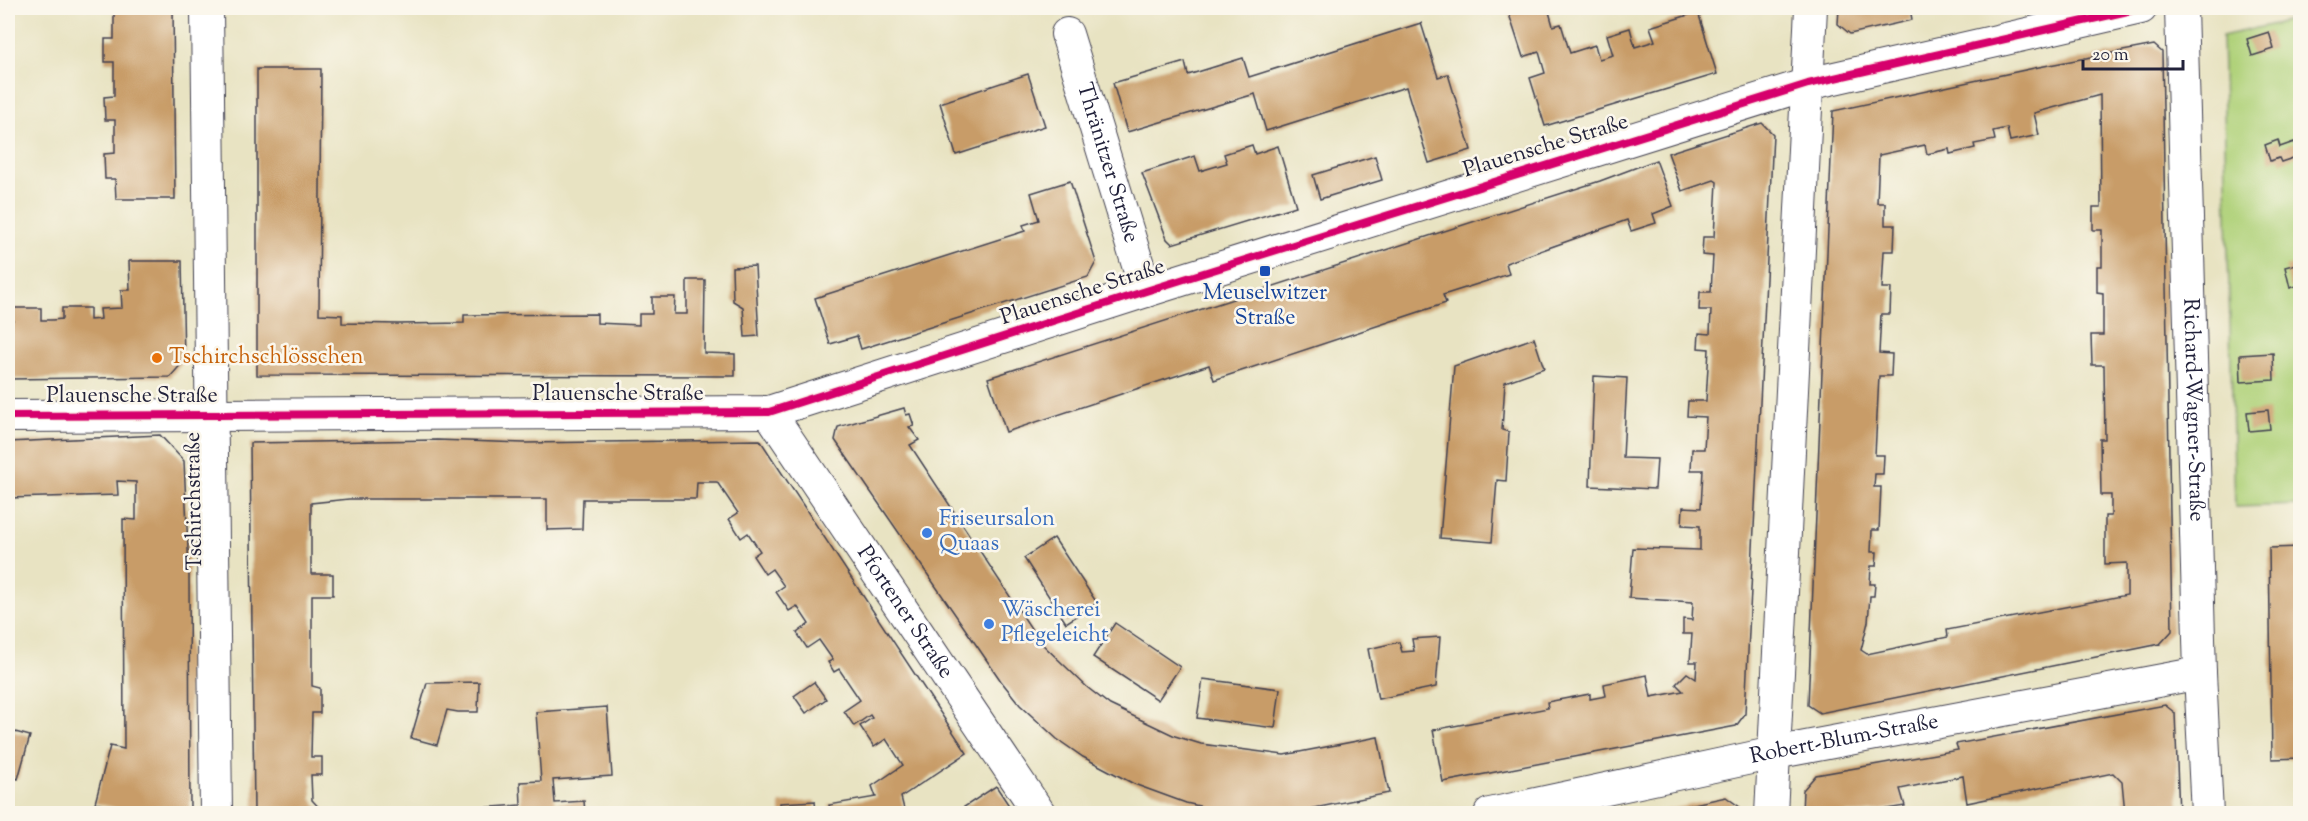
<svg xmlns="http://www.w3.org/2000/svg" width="2308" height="821" font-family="'Sorts Mill Goudy',serif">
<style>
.green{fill:#b0d27a;stroke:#697a5a;stroke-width:1.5}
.building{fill:#c89c68;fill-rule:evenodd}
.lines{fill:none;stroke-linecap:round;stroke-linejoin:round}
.minor-casing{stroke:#403f4f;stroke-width:34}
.minor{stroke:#fff;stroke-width:32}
.cycleway-casing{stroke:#fbf7ec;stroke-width:11}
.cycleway{stroke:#d6006c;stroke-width:8}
.transit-dot{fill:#1a4fb4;stroke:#fbf7ec;stroke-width:2}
.food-dot{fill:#e8710a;stroke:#fbf7ec;stroke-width:2}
.shop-dot{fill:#3f7fe0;stroke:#fbf7ec;stroke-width:2}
.labels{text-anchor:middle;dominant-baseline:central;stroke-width:5;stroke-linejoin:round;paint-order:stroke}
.street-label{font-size:22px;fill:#22223b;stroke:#fbf7ec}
.transit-label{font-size:22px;fill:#164399;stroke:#fbf7ec}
.food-label{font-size:22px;fill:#c56008;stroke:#fbf7ec;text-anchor:start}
.shop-label{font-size:22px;fill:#366cbe;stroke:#fbf7ec;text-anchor:start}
</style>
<rect width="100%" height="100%" fill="#fbf7ec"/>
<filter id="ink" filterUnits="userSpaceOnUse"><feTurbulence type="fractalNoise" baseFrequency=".0167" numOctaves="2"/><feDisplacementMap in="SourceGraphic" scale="12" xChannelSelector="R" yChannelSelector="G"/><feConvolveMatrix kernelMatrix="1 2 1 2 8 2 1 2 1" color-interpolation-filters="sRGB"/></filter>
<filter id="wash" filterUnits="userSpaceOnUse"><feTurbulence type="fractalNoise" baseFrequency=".008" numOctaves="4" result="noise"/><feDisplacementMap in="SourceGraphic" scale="24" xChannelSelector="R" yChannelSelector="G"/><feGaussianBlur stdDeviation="1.35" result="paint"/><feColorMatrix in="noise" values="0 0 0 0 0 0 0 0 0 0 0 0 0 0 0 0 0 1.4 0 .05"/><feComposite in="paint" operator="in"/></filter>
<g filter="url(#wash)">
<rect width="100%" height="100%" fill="#e8e3c2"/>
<polygon class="green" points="2300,18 2300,505 2235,507 2222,36"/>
<g id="blocks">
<g class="building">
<polygon points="114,8 173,8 175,199 116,199 115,179 105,179 104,154 115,153 115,120 105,120 104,97 114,96 114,62 105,62 105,39 114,39"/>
<polygon points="1507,8 1548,8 1553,26 1561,24 1570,53 1595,45 1599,59 1613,55 1607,35 1630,28 1635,47 1655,41 1650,27 1698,12 1717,74 1545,126 1530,78 1545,73 1539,52 1523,57"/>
<polygon points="1839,8 1910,8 1912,20 1850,34 1838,24"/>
<polygon points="1421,23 1438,77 1448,74 1471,150 1429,163 1406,87 1266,131 1255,94 1127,132 1113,83 1185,62 1188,75 1243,58 1249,77"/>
<polygon points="2269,32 2274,49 2252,56 2247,39"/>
<path d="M2154,45L2162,52L2172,631L2160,644L1820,713L1808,705L1833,111L2039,67ZM2100,95L2101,207H2093V230H2102V266H2097V292L2103,293V335H2091L2092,365H2104L2105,439H2100L2101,495H2111V516H2105V564L2127,563V595L1947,630L1948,637L1867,654L1861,650L1868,622L1870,596H1874L1875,584H1870L1871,566H1876L1877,552H1871L1872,530H1879L1881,487H1874L1875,474H1883L1884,455H1875L1879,376H1891L1892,354L1879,353L1881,314H1890L1891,288H1882L1884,251H1894L1895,225H1885V203H1877L1879,155L1925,145L1927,154L1949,149L1950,154L1975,148L1974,144L1995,140L1993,131L2007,128L2010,141L2039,135L2034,113Z"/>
<polygon points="257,69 321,69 319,314 342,315 342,323 398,324 464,323 464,315 597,314 597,323 639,325 639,314 652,314 652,297 675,297 674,314 687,314 687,280 705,280 704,353 735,354 735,376 257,375"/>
<polygon points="1028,74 1045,126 956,155 940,103"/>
<polygon points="1762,123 1773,134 1745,714 1736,726 1443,782 1433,730 1548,708 1547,702 1590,694 1590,699 1606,696 1604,684 1647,675 1651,697 1683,691 1676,684 1687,673 1696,679 1697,662 1690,662 1692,634 1683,634 1683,619 1692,620 1693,602 1629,598 1633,548 1700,550 1700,526 1682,525 1683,507 1701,508 1703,470 1691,470 1692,449 1704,449 1706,417 1687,416 1688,401 1706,401 1709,349 1698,348 1699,333 1710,334 1711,310 1699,310 1700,292 1711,292 1713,256 1702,255 1703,237 1714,237 1717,182 1714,180 1682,191 1668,153"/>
<polygon points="2278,140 2280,147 2294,142 2299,156 2281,162 2279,158 2270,161 2265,145"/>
<polygon points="1252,145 1255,154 1278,146 1296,206 1172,244 1167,239 1142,173 1195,156 1200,171 1227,163 1224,154"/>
<polygon points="1375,156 1382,180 1320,199 1313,175"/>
<polygon points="1656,160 1673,206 1653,214 1656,223 1631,231 1627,220 1506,263 1509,274 1443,295 1446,303 1214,380 1209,365 1006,432 988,378 1600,181"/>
<polygon points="1070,181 1096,262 1088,277 861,349 857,336 830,344 815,298 1025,231 1023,225 1039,220 1031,193"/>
<polygon points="129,261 182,261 184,361 170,377 8,379 8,320 13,320 13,308 41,308 41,320 52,320 62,319 62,308 90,308 90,320 101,319 100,309 122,308 121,290 130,290"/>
<polygon points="2300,263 2300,285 2290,288 2285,267"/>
<polygon points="755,266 759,336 745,337 743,307 733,301 732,267"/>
<polygon points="1534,338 1544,368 1505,382 1502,430 1509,432 1506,481 1497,480 1492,542 1440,538 1454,366"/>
<polygon points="2273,353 2274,380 2241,382 2240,355"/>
<polygon points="1594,376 1627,378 1623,458 1657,459 1655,489 1590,486"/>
<polygon points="904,408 906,415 910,414 914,426 909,427 919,440 910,445 1040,642 1088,688 1110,705 1175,736 1201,744 1284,755 1378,737 1389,793 1295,812 1266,813 1212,809 1186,803 1134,784 1083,757 1057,739 1020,705 1001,681 835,440 838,427"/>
<polygon points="2268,410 2270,429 2249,431 2247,412"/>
<polygon points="160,435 184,461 189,571 190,813 135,813 95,803 110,746 124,749 123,519 136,520 136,482 117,481 118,495 8,498 8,442"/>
<polygon points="437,440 524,443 760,440 967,753 901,797 905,813 831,813 829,805 876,797 872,786 903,765 886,739 874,747 860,726 872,718 870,715 854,726 844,711 860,700 839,669 834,672 828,662 833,660 819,640 807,648 797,633 809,624 797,606 789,611 776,592 784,586 772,569 765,574 753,556 760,551 748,533 741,538 729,519 738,513 717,482 697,482 696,499 583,499 582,529 547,530 547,499 349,499 311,503 311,574 333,574 333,595 312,595 312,686 320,688 320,713 312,713 311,757 322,757 322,775 311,775 312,800 324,813 254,813 250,443"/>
<polygon points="1054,538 1097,603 1066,623 1024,558"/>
<polygon points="2300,547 2300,758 2272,759 2269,548"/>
<polygon points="1115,623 1180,667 1158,700 1093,657"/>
<polygon points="1440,637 1436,687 1378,699 1368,649 1399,642 1402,652 1414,651 1412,639"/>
<polygon points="1203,679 1280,689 1275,728 1197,718"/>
<polygon points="479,682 478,712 458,712 447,710 437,745 411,738 427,683"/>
<polygon points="814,682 826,699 806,713 794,696"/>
<polygon points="2165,705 2175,713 2179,813 2125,813 2122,782 2113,773 1967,803 1963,776 1900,789 1905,806 1863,813 1802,813 1803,790 1816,775 1958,750 1956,744"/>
<polygon points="607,707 612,776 553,780 555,803 584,801 585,813 465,813 465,809 521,805 520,782 541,781 536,712"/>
<polygon points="8,730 30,736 18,779 8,776"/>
<polygon points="996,786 1014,813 955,813"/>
<polygon points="1726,797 1741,808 1741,813 1653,813"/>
<polygon points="815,801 816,813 780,813 780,803"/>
</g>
</g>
</g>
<g filter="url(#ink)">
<use href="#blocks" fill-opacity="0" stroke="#403f4f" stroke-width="1.5"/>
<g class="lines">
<g class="minor-casing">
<g id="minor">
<polyline points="207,8 216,814"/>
<path id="s1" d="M2181,8L2200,673L2207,814"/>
<path id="s2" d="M1067,34L1146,291"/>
<path id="s3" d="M769,412L1040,814"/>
<polyline points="8,416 769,412 1146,291 1808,84 2141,8"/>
<path id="s4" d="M1490,814L1774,753L2200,673"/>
<polyline points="1771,814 1811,8"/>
</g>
</g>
<use href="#minor" class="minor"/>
<g class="cycleway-casing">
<polyline id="cycleway" points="8,416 769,412 1146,291 1808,84 2141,8"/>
</g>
<use href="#cycleway" class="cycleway"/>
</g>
</g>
<rect class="transit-dot" x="1259" y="265" width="12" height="12" rx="3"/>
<circle class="food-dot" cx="157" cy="358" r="6"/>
<g class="shop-dot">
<circle cx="927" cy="533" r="6"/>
<circle cx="989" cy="624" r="6"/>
</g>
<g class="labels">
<g class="street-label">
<text transform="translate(1546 147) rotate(-17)">Plauensche Straße</text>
<text stroke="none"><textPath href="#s2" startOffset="135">Thränitzer Straße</textPath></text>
<text transform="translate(1083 293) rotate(-18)">Plauensche Straße</text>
<text x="618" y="395">Plauensche Straße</text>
<text x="132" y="397">Plauensche Straße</text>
<text stroke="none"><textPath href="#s1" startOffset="402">Richard-Wagner-Straße</textPath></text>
<text transform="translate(195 501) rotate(-91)">Tschirchstraße</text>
<text stroke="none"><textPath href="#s3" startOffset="242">Pfortener Straße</textPath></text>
<text stroke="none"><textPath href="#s4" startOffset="362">Robert-Blum-Straße</textPath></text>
</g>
<g class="transit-label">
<text x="1265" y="294">Meuselwitzer<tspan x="1265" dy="25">Straße</tspan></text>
</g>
<g class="food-label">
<text x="169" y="358">Tschirchschlösschen</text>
</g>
<g class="shop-label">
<text x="939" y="520">Friseursalon<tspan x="939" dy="25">Quaas</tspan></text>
<text x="1001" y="611">Wäscherei<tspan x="1001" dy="25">Pflegeleicht</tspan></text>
</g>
</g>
<rect width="2308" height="821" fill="none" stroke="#fbf7ec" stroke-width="30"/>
<path d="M2083 60v9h100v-9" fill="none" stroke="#22223b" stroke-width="3"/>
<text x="2092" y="60" font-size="18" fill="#22223b" stroke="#fbf7ec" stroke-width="4.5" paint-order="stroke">20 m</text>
</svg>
